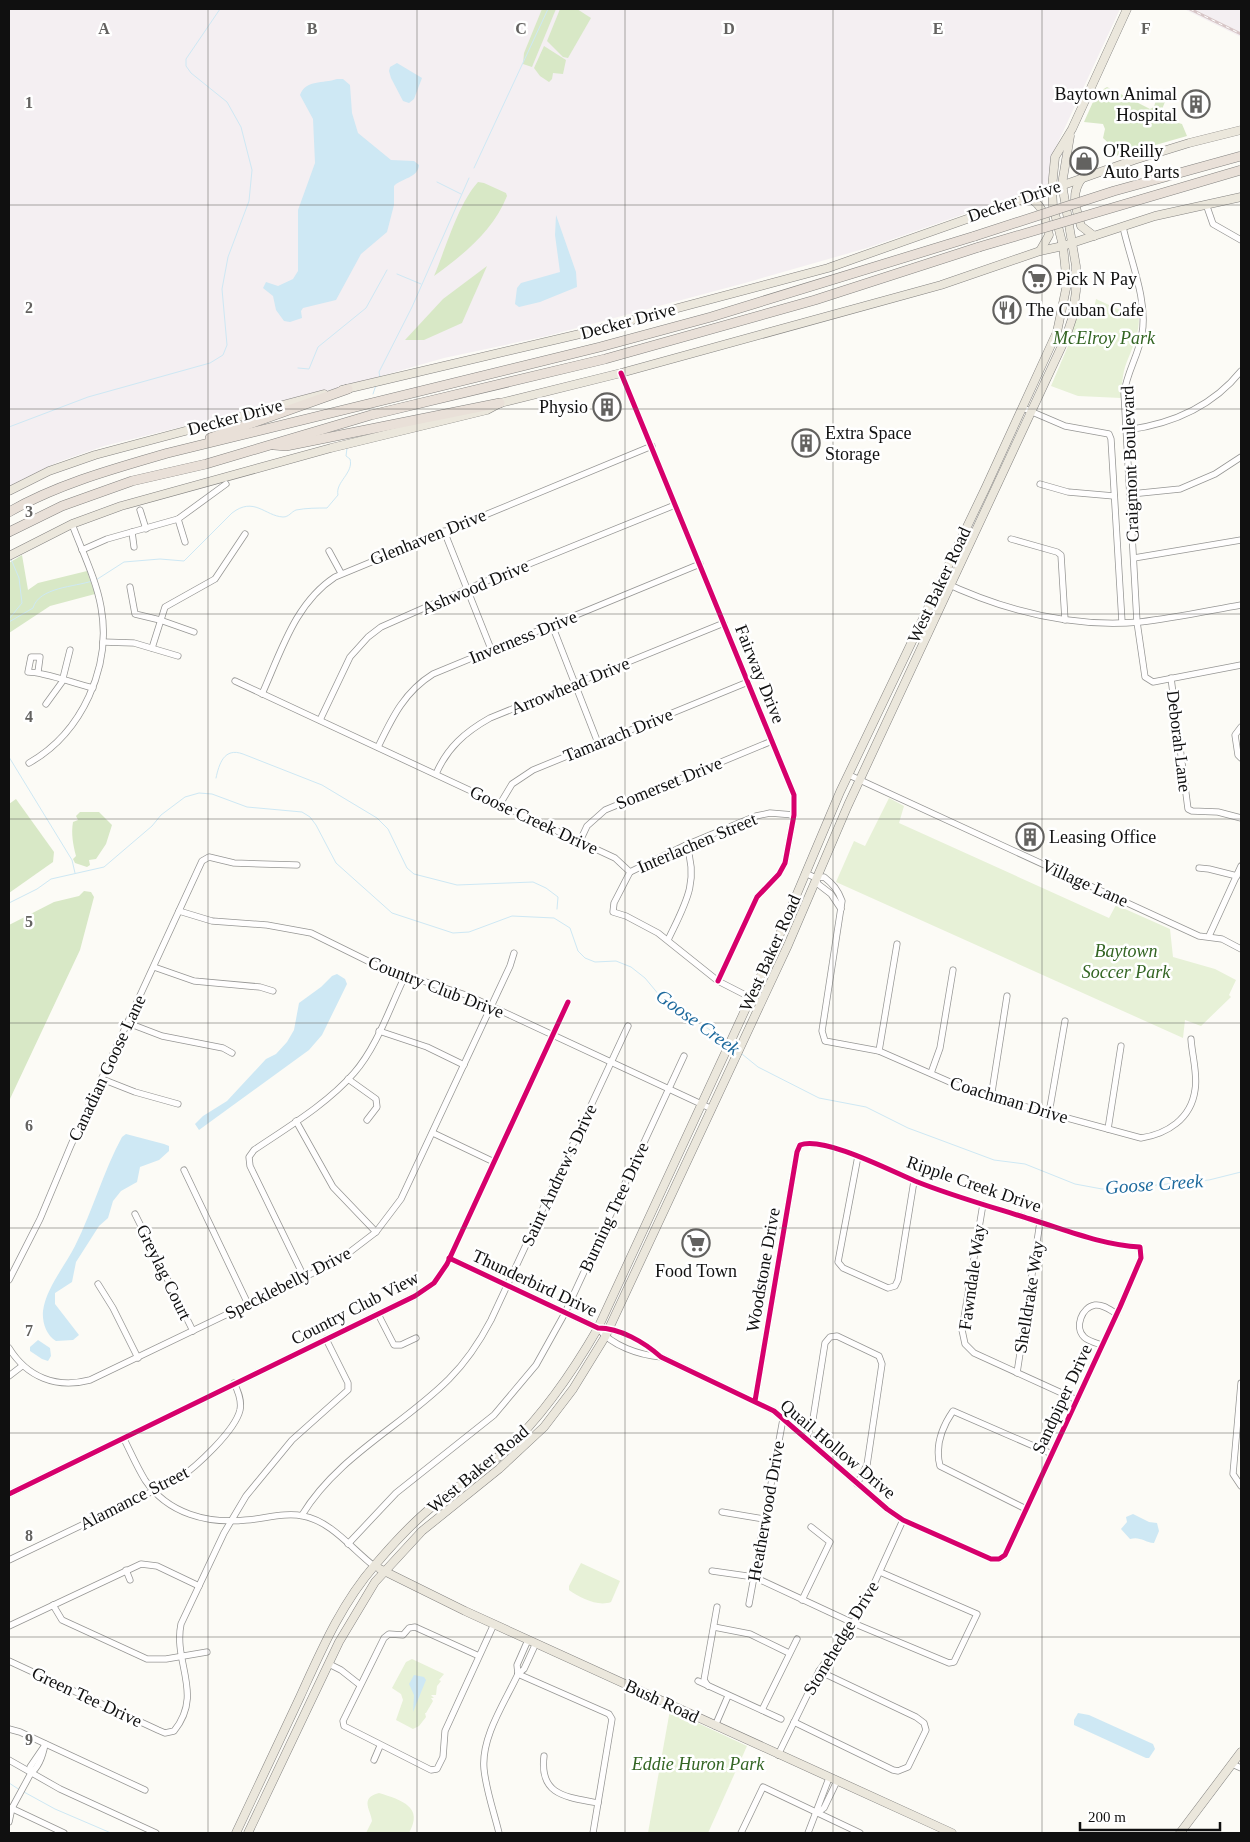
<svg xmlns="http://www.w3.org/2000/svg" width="1250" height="1842" font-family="'Times New Roman',serif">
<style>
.industrial{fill:#f4eff2}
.green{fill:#e7f1d7}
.forest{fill:#d8e8c6}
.water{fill:#cee8f4}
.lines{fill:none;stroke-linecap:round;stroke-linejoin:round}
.stream{stroke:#cee8f4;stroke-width:1}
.minor-casing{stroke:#969694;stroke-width:7}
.major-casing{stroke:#848381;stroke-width:9}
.highway-casing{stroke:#848381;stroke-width:10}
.minor{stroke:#fffefe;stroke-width:5.5}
.major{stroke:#ebe7dc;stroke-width:8}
.highway{stroke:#e9e0d8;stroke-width:9}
.rail-casing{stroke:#d7c6c7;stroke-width:3}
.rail{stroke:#fff;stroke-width:1;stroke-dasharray:4;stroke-linecap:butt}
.highway-bridge-casing{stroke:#848381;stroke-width:10;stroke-linecap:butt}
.highway-bridge{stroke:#e9e0d8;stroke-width:9}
.cycleway-casing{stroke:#fff;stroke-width:8}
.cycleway{stroke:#d6006c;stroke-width:5}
.grid{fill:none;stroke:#636260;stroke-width:1;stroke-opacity:0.55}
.labels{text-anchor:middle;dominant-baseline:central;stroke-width:5;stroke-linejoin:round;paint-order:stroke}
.poi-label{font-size:18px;fill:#101010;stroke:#fff;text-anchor:start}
.street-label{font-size:18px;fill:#101010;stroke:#fff}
.park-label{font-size:18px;font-style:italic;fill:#336523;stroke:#fff}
.water-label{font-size:19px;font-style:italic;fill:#1e6a9d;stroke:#fff}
.grid-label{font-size:16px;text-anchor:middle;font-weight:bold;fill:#636260;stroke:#fff;stroke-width:5;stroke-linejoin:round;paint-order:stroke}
</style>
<rect width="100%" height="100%" fill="#fcfbf6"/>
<g class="industrial">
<polygon points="9,9 1120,9 1054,151 1047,185 867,248 745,283 547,336 444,358 343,387 104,446 58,462 9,487"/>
<polygon points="1183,9 1241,9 1241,37 1184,9"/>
</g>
<g class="green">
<path d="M1096,299L1120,310L1136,301C1144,326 1134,343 1125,367C1122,377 1122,388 1121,398L1078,396L1051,386L1068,346L1080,303L1094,308Z"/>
<polygon points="889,798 904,806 899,823 1109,918 1116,905 1170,929 1173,957 1215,969 1236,980 1229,995 1231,997 1201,1026 1185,1020 1183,1038 836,882 854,841 865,846"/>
<path d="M581,1563L620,1581L611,1602C598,1607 580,1598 569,1590V1586Z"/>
<polygon points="412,1659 444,1674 439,1680 441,1681 437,1686 436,1695 431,1695 434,1698 431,1698 433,1701 426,1713 425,1713 426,1717 419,1726 413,1729 396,1720 403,1700 401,1694 392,1688 406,1662"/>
<polygon points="670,1710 747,1746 708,1833 648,1833"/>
<path d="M379,1793C402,1800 424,1807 409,1833H366L372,1821C371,1810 359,1798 379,1793Z"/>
</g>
<g class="forest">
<polygon points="542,9 556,9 532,67 523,64 524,53"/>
<polygon points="560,9 577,9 591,18 568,58 563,57 547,41"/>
<polygon points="544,46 566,60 563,74 553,73 552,79 549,82 540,76 534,68"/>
<polygon points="1107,87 1150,109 1154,107 1158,92 1162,90 1168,94 1159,117 1182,124 1187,136 1117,156 1115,149 1103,138 1105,129 1103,124 1084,122 1097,93"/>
<path d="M478,182L484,183L506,193L507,196C493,231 464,254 434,276C446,248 458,204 478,182Z"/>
<polygon points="487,266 462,323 424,340 405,340 443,299"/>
<polygon points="22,555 28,590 38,583 87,571 95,594 50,606 9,633 9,563"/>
<polygon points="16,799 54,852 53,862 9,893 9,804"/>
<path d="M80,812H99L112,825L106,844L96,859L89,860L90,865L87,867L75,863L73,859L76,856C73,845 71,833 73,822L78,820L76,816Z"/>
<polygon points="84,891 91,892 94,897 80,950 9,1101 9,925 54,902 79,896"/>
</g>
<g class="water">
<polygon points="397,63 422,78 414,99 409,103 403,101 391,78 389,71 390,67"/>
<path d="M337,79H343L350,85L352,113L358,133L391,160L414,161L419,165C418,178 402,178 394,186V205L387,232L361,254L336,300L303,308L301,311L302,318L290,322L284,321L276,310L273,296L263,288L266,282L278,286L293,279L298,271V210L315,163L313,119L300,95C306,79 323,84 337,79Z"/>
<polygon points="556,215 576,272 577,287 540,302 519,307 515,304 517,288 521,283 560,272 555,235"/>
<polygon points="337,974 345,979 347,984 322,1035 309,1050 199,1130 195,1124 203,1116 227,1101 266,1059 276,1054 287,1042 294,1030 299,1003 321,987 332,976"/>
<path d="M126,1134L164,1144L169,1146V1151L159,1160L140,1167L137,1182L121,1191L113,1201L108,1218L99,1226L76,1262L72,1282L55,1293V1304L79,1335L73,1340L56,1341C46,1335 42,1322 43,1311C46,1288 65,1266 75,1246C93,1210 103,1172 122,1137Z"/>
<polygon points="38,1340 50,1348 51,1356 48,1361 42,1359 30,1351 30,1347"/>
<path d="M1133,1514L1149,1522L1157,1523L1159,1531L1154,1543C1144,1542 1140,1536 1130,1539L1121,1529L1127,1522L1126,1517Z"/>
<polygon points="414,1675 424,1677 426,1680 413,1712 414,1695 409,1684"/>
<polygon points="1078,1713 1089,1715 1153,1744 1155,1749 1149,1758 1146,1758 1074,1725 1074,1720"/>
</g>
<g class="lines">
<g class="stream">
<polyline points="474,168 548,9"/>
<polyline points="437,182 461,194"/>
<polyline points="397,274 421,284"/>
<polyline points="298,368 309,369 318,347 366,308 387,270"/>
<polyline points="380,377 379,372 412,307 469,178"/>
<polyline points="373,394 376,385"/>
<polyline points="9,427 88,397 210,363 223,355 227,345 222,289 228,257 249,201 252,170 241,127 227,102 191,73 186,66 186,59 220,9"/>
<path d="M96,580L124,562L160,559L184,561L232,513C254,496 265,516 283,517C289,517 291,512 296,510C306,508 318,508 327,508L338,495C335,482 354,473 350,459L346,456L347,448"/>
<polyline points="9,619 22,603 19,578 11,559"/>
<path d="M9,622L33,608C39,587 75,587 92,581"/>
<polyline points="9,757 72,860 75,873"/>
<path d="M216,778C219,764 224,747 243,754L322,785L377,818L388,829L407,868L414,874L457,885L533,882L546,888L558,897L557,909"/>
<polyline points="9,903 37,889 51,879 104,867 152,826 161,815 185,797 199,793 212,794 247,807 302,812 310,817 316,825 336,863 392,913 453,933 469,932 512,916 554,918 570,928 578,951 585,958 595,962 616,961 631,967 645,978 665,1002 728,1041"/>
<polyline points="742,1054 758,1067 819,1098 866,1107 908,1128 935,1138 994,1160 1025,1164 1075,1184 1102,1189 1146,1186 1209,1180 1241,1172"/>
<polyline points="9,1783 20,1790"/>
<polyline points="24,1792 55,1809 111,1833"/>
</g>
<g class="minor-casing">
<g id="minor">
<polyline points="1206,204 1213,224 1241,240"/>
<path d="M1123,227C1130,259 1148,301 1142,334C1139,354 1127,372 1124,393L1137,622L1145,677L1153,682L1241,665"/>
<polyline points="621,373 794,795 794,815 785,863 779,874 757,897 718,981"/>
<polyline points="1023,408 1065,426 1109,434 1111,439 1122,622"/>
<path d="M1127,430C1172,424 1212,407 1241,371"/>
<polyline points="1040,484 1068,492 1114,496"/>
<polyline points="1131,494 1180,489 1215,474 1241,457"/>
<polyline points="140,510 146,529"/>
<polyline points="178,519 185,542"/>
<polyline points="444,531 491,649"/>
<polyline points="132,532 134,547"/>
<polyline points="1011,539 1057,552 1061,555 1065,620"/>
<polyline points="82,550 107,539 178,519 226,484"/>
<polyline points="329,551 341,573"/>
<polyline points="1134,558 1241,540"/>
<path d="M941,581C1002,610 1070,628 1140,622C1174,618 1207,611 1241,605"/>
<polyline points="130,587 135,614 160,620 194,632"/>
<polyline points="552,625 598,743"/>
<polyline points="103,642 134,643 178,656"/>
<polyline points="152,648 165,607 215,579 245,534"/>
<path d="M38,672L40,657H31L28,672C45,672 75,684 93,688"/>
<polyline points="1171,678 1188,809 1192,811 1218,812 1241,818"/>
<polyline points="235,681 615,858 630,872 614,903 613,912 626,916 658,933 718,981 761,1003"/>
<path d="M262,694C281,652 295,603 335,577L652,446"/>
<polyline points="46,704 62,682 70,650"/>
<polyline points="320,720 350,657 368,637 381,627 467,589 675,505"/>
<polyline points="1241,727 1235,735 1238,755 1241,758"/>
<path d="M378,747C392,718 404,692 433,674L700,564"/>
<path d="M29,763C82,733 112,667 101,607C96,579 82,551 72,524"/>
<path d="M436,774C447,748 465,732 490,718L724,623"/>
<polyline points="849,775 1199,936 1222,939 1241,949"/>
<polyline points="500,804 512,784 533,770 748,682"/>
<polyline points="580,841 587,826 605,810 772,741"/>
<polyline points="1199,868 1209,869 1237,876"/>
<polyline points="630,872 686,845 756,816 770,813 794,815"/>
<path d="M805,873L816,878L824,877C833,884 838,890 842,901L822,1031L825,1041L879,1051L975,1093L1141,1138C1167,1134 1191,1119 1195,1090C1198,1075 1192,1055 1191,1039"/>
<polyline points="816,878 818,884 831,894 841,909"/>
<polyline points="179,911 212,921 267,925 311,933 380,967 469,996 712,1109"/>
<polyline points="1209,936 1241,866"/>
<path d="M668,940C684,906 700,882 686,845"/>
<polyline points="154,967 194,981 260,987 273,991"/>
<polyline points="128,1023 162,1036 223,1048 232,1053"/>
<polyline points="379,1031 427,1047 464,1065"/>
<polyline points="879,1051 897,944"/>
<polyline points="931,1073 940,1048 953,970"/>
<polyline points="102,1079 135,1092 178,1104"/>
<polyline points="348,1079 376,1099 377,1107 367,1120"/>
<polyline points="991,1098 1007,996"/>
<polyline points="1049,1113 1065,1021"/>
<polyline points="296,1121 333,1187 376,1232"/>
<polyline points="1108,1129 1121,1046"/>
<polyline points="433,1133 494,1162"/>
<polyline points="858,1156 838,1262 843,1268 888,1288 895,1286 898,1280 914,1181"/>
<polyline points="184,1170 248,1304"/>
<polyline points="983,1204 962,1330 965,1344 974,1353 1077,1400"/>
<polyline points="135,1214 193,1331"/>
<path d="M449,1258L598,1328C620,1328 644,1342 661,1357L774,1411L887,1509L903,1520L991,1559H999L1005,1555L1120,1307L1141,1258L1140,1247C1102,1245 1066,1230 1030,1219C992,1207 952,1196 915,1181C891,1171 824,1136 800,1145L797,1152L755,1401"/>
<path d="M304,1277L250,1166L249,1157L254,1150C288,1127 327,1104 354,1073C377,1047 390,1007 405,976"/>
<polyline points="9,1280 40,1219 71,1145 202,861 209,857 234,863 297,865"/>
<polyline points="98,1284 113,1308 138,1358"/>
<polyline points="378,1314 394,1345 401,1345 416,1338"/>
<path d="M598,1328C612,1346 639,1355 661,1357"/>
<path d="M1102,1345C1096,1343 1088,1341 1084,1337C1074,1327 1082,1307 1095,1305C1103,1304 1110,1310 1117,1314"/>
<path d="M9,1348C27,1377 56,1389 90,1380L338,1261L376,1232L401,1199L510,966L514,953"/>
<polyline points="1017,1373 1040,1222"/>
<polyline points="9,1376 22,1366"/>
<polyline points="1241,1383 1233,1474 1241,1486"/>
<polyline points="807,1437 813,1419 825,1343 830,1337 837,1336 879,1356 882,1364 867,1465 857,1484"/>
<path d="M124,1439C131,1453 137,1467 145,1480C168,1514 208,1524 246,1520C264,1519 285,1512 303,1516C331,1521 352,1549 374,1566"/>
<polyline points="9,1494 415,1296 434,1283 447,1264 568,1002"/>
<path d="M1026,1509L940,1466C935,1447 942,1427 953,1411L1052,1454"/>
<polyline points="722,1512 764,1519"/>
<path d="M302,1515C338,1456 402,1426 449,1379C467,1361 480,1341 491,1320L628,1026"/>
<polyline points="348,1544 396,1493 494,1415 536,1365 565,1313 684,1056"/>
<path d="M9,1560L178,1479C196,1467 235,1431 240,1410C242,1400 238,1391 234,1383"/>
<polyline points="126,1570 130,1580"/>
<polyline points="712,1571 754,1577 853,1623 949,1663 954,1662 977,1614 880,1572"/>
<polyline points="802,1600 830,1542 811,1527"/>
<polyline points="749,1604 783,1419"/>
<polyline points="53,1605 62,1620 147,1659 166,1659 207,1652"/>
<polyline points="9,1626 141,1564 157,1566 199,1586"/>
<polyline points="714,1627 750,1634 789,1653"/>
<polyline points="479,1656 415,1627 409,1628 403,1635 389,1634 384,1638 343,1721 344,1726 431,1770 437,1769 443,1757 445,1731 494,1624"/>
<path d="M9,1661L158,1730L165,1733L174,1731C204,1694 173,1663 181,1624L224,1533L246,1496L292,1440L348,1390V1383L326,1339"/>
<polyline points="329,1664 341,1670 360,1685"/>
<polyline points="518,1674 609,1714 612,1719 593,1833"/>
<polyline points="518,1674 524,1669 536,1643"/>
<polyline points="698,1681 781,1719"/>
<polyline points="708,1686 704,1680 717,1607"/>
<polyline points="762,1710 797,1639"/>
<polyline points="794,1722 893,1770 898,1771 908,1767 926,1730 924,1723 916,1717 819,1671"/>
<polyline points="715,1726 728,1696"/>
<polyline points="9,1729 20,1732 145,1790"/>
<polyline points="778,1755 819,1671 863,1608 903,1520"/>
<path d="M544,1756C539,1796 567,1797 598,1803"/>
<polyline points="9,1760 60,1789 156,1833"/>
<polyline points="374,1760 380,1746"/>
<polyline points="1232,1764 1241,1768"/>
<polyline points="31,1773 30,1767 45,1745"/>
<polyline points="11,1808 64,1833"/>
<polyline points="817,1813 824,1808 837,1781"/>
<path d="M9,1822L12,1808L31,1773C40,1766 43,1755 45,1744"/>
<path d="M499,1833C494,1812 486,1790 484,1769C481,1737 505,1702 518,1674L517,1665L528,1640"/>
<polyline points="741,1833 763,1787 860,1833"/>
<polyline points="808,1833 829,1778"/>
</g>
</g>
<g class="major-casing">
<g id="major">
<path d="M1082,178C1070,194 1076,208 1081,226L1094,236"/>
<path d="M1027,197C1044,204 1045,218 1049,235L1040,251"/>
<polyline points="342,390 584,333 828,268 1134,160 1189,143 1241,130"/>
<polyline points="9,491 49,471 95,455 324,394"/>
<polyline points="9,556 72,524 121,506 331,448 487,410 500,403 621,373 941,285 1040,251 1063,246 1155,216 1241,197"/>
<polyline points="380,1569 465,1611 952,1833"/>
<path d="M236,1833C257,1788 279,1742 300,1697C321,1651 341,1604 375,1565C392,1545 412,1523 433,1506C456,1487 482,1471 505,1451C543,1416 572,1373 598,1328L777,941L840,792L986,487L1057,332L1067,284L1063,246L1053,206L1052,188L1055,157L1072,129L1127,9"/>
<polyline points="248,1833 339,1642 375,1582 422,1531 499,1469 544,1427 573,1389 605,1337 788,945 848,805 1066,337 1072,319 1076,291 1076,266 1062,184 1070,136"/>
<polyline points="1180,1833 1241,1752"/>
</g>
</g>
<g class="highway-casing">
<g id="highway">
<polyline points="210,438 348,389"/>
<polyline points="274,445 286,446 500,403"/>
<path d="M9,512C58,484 113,469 168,453L600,347L711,317L975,236"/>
<polyline points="9,532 62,506 132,481 206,464 371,415 605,359 815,300 979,247"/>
</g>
</g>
<use href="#minor" class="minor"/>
<use href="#major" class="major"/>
<use href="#highway" class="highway"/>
<g class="rail-casing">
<polyline id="rail" points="1190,9 1241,34"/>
</g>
<use href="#rail" class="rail"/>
<g class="highway-bridge-casing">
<g id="highway-bridge">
<polyline points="975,236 1114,191 1241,156"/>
<polyline points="979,247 1241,170"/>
</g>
</g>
<use href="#highway-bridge" class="highway-bridge"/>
<g class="cycleway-casing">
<g id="cycleway">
<polyline points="621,373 794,795 794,815 785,863 779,874 757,897 718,981"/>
<path d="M449,1258L598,1328C620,1328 644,1342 661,1357L774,1411L887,1509L903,1520L991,1559H999L1005,1555L1120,1307L1141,1258L1140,1247C1102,1245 1066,1230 1030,1219C992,1207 952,1196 915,1181C891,1171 824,1136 800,1145L797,1152L755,1401"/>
<polyline points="9,1494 415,1296 434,1283 447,1264 568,1002"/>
</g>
</g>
<use href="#cycleway" class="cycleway"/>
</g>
<path class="grid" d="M208,9V1833M417,9V1833M625,9V1833M833,9V1833M1042,9V1833M9,205H1241M9,409H1241M9,614H1241M9,819H1241M9,1023H1241M9,1228H1241M9,1433H1241M9,1637H1241"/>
<defs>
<g id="building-ring" transform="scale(1.4375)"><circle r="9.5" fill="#fff" stroke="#636260" stroke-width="1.5"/><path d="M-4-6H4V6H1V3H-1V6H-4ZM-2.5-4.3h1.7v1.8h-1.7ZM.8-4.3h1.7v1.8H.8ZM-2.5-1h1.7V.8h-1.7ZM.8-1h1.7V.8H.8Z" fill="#636260"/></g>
<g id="shop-ring" transform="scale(1.4375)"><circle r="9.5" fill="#fff" stroke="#636260" stroke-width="1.5"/><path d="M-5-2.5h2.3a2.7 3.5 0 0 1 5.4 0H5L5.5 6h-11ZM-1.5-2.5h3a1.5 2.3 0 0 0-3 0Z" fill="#636260"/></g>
<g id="supermarket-ring" transform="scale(1.4375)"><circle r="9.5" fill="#fff" stroke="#636260" stroke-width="1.5"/><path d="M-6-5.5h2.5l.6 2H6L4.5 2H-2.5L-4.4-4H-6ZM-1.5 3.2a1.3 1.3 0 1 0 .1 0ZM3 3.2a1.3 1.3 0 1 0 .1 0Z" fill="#636260"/></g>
<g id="restaurant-ring" transform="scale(1.4375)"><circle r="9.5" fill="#fff" stroke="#636260" stroke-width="1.5"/><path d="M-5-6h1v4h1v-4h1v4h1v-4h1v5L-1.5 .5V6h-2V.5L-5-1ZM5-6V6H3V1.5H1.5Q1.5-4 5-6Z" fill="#636260"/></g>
</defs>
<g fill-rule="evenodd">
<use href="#building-ring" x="1196" y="104"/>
<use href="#shop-ring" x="1084" y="161"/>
<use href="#supermarket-ring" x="1037" y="279"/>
<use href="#restaurant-ring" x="1007" y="310"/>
<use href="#building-ring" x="607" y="407"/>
<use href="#building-ring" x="806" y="443"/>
<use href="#building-ring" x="1030" y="837"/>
<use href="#supermarket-ring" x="696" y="1243"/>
</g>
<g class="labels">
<g class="poi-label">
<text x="1177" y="94" text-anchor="end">Baytown Animal<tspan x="1177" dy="21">Hospital</tspan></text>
<text x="1103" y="151">O'Reilly<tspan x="1103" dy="21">Auto Parts</tspan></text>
<text x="1056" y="279">Pick N Pay</text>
<text x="1026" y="310">The Cuban Cafe</text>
<text x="588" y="407" text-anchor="end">Physio</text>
<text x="825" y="433">Extra Space<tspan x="825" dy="21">Storage</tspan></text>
<text x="1049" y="837">Leasing Office</text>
<text x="696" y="1271" text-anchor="middle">Food Town</text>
</g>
<g class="street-label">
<text transform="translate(1014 201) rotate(-19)">Decker Drive</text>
<text transform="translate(628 321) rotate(-15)">Decker Drive</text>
<text transform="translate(235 417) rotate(-15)">Decker Drive</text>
<text transform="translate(1130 464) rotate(-92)">Craigmont Boulevard</text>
<text transform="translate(428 537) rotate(-22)">Glenhaven Drive</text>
<text transform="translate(939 585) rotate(-65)">West Baker Road</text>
<text transform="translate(475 587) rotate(-23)">Ashwood Drive</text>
<text transform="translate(523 637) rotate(-22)">Inverness Drive</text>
<text transform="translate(760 674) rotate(68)">Fairway Drive</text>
<text transform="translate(570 686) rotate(-22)">Arrowhead Drive</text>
<text transform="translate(618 735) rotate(-22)">Tamarach Drive</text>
<text transform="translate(1179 741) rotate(83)">Deborah Lane</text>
<text transform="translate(669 783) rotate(-22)">Somerset Drive</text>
<text transform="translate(534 820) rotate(25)">Goose Creek Drive</text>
<text transform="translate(697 843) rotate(-23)">Interlachen Street</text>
<text transform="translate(1085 883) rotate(24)">Village Lane</text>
<text transform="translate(770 953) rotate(-66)">West Baker Road</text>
<text transform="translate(436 987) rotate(21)">Country Club Drive</text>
<text transform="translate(107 1068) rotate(-65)">Canadian Goose Lane</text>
<text transform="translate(1009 1100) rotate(17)">Coachman Drive</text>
<text transform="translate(559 1175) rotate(-65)">Saint Andrew's Drive</text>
<text transform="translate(974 1184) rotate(19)">Ripple Creek Drive</text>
<text transform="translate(614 1207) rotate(-65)">Burning Tree Drive</text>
<text transform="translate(763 1270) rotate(-80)">Woodstone Drive</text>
<text transform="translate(164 1272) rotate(64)">Greylag Court</text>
<text transform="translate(972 1277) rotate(-82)">Fawndale Way</text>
<text transform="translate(288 1283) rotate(-27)">Specklebelly Drive</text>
<text transform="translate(535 1283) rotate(25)">Thunderbird Drive</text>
<text transform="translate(1029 1297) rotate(-81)">Shelldrake Way</text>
<text transform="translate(355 1308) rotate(-27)">Country Club View</text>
<text transform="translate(1062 1399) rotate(-65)">Sandpiper Drive</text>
<text transform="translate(838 1449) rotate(40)">Quail Hollow Drive</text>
<text transform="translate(478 1469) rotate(-40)">West Baker Road</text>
<text transform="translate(134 1498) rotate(-27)">Alamance Street</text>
<text transform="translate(766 1511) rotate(-80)">Heatherwood Drive</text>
<text transform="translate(841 1638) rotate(-59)">Stonehedge Drive</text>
<text transform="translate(87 1697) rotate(25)">Green Tee Drive</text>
<text transform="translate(662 1701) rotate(25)">Bush Road</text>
</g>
<g class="park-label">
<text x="1104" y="338">McElroy Park</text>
<text x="1126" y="951">Baytown<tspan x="1126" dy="21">Soccer Park</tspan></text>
<text x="698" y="1764">Eddie Huron Park</text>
</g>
<g class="water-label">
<text transform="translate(698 1022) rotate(36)">Goose Creek</text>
<text transform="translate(1154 1184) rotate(-4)">Goose Creek</text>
</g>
</g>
<g class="grid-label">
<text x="104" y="34">A</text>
<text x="312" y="34">B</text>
<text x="521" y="34">C</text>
<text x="729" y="34">D</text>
<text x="938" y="34">E</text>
<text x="1146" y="34">F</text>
<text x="29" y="108">1</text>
<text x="29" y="313">2</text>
<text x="29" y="517">3</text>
<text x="29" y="722">4</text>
<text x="29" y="927">5</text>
<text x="29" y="1131">6</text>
<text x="29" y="1336">7</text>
<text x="29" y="1541">8</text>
<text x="29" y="1745">9</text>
</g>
<rect width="1250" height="1842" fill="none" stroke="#101010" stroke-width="20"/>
<path d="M1080 1822v8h140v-8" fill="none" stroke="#101010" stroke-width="2.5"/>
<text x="1088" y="1822" font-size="15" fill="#101010" stroke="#ffffff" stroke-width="4" paint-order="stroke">200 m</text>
</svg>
